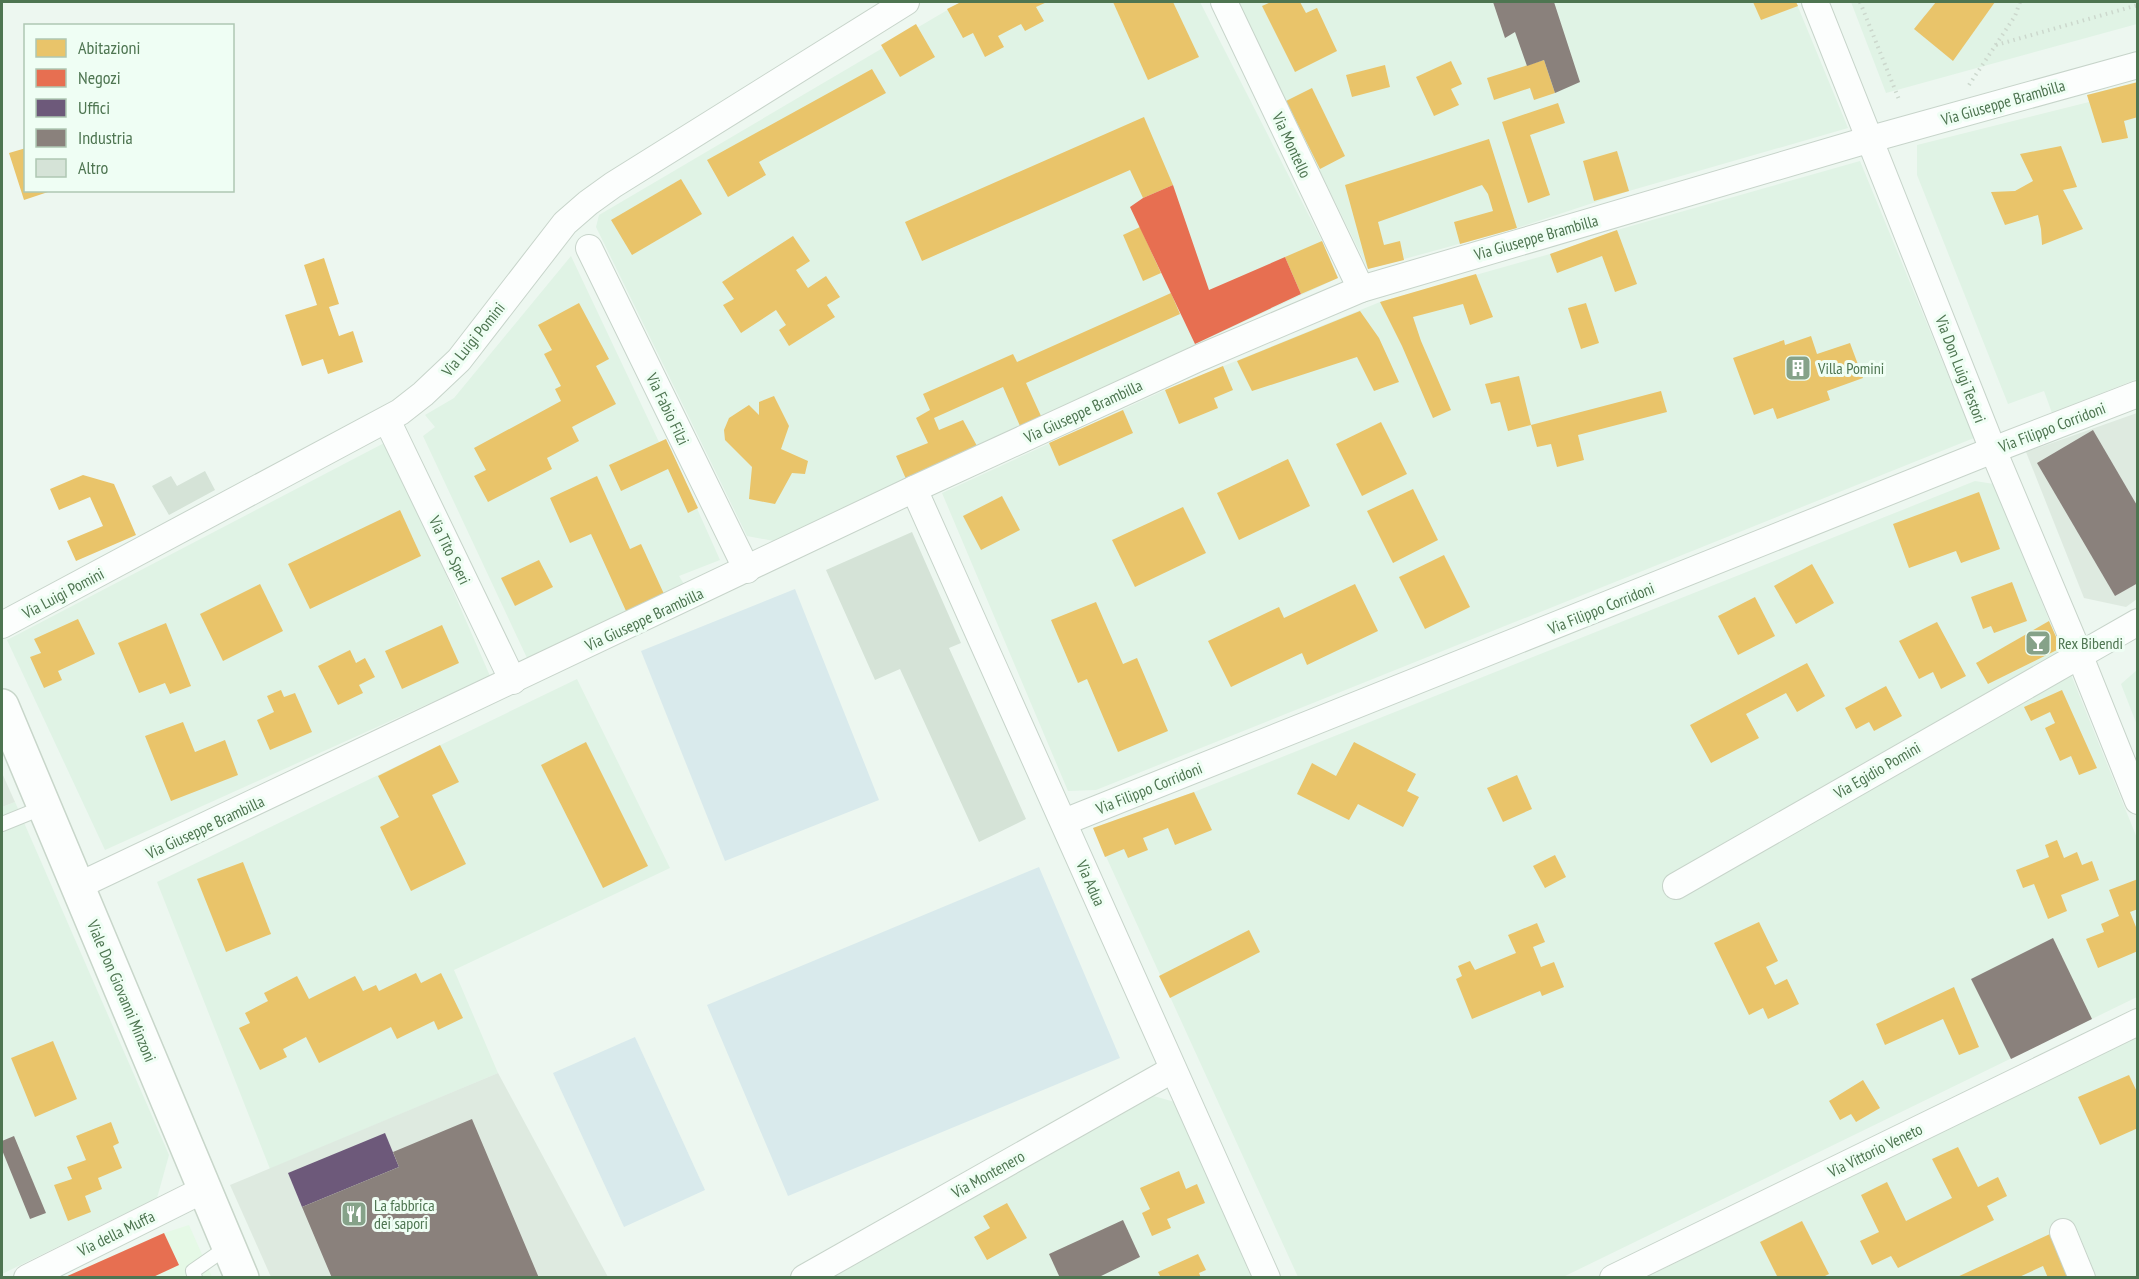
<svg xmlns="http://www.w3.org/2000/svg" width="2139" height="1279" font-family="'PT Sans Narrow',sans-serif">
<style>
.residential{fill:#e0f3e5}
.commercial{fill:#e5f9e6}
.industrial{fill:#deeae0}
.green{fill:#d9eaec}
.homes{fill:#e9c46a}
.shops{fill:#e76f51}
.offices{fill:#6d597a}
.industry{fill:#8a817c}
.building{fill:#d5e3d7}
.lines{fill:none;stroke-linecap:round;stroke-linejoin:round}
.lane-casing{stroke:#c7d4ca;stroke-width:16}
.street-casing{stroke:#c7d4ca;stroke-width:28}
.secondary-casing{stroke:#c8d6ca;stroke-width:36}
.path{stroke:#ccd8cd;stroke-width:4;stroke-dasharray:1.5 4.5;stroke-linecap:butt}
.lane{stroke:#fcfefd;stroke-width:14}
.street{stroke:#fcfefd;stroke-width:26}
.secondary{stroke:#fcfefd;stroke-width:33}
.labels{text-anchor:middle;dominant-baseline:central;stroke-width:6;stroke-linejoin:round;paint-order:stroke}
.street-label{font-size:16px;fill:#4e7551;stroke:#effef4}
.poi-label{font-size:16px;fill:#4e7551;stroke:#effef4;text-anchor:start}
</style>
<rect width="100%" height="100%" fill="#edf7f0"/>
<g class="residential">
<polygon points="961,2 1200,2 1322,241 1338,278 774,541 747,536 596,227 599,215"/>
<polygon points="1237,2 1796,2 1848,128 1629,191 1517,228 1368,269"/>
<polygon points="1851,2 2137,2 2137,24 1886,93"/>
<polygon points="2137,82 2137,379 2052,413 2044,391 2008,404 1917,175 1917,145 2089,102 2087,95"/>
<polygon points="1860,161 1974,438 1096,790 1068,791 942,493 1165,390 1380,302 1550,254 1617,230"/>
<polygon points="571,256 659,442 666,439 720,560 679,576 684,584 527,658 423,436 435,427 425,415 454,398"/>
<polygon points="388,441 490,676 105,850 7,640"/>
<polygon points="1975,481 1994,484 2137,838 2137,997 1563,1277 1298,1277 1093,828 1194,792"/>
<polygon points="2137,670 2137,725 2121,684"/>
<polygon points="577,679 670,868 454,970 498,1073 270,1169 157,882"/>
<polygon points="15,802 169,1155 157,1198 2,1274 2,807"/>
<polygon points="2137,1036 2137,1277 1647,1277"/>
<polygon points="1147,1094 1178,1103 1251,1277 826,1278"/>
</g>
<polygon class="commercial" points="189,1225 212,1277 63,1278 164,1233"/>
<g class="industrial">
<polygon points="2137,413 2137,599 2126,607 2084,598 2026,452"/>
<polygon points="2,773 15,802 2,807"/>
<polygon points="498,1073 608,1277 271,1277 230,1185"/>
</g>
<g class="green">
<polygon points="795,589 879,800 725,861 641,651"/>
<polygon points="1039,867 1120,1058 788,1196 707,1005"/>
<polygon points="635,1037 705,1190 624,1227 553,1073"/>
</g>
<g class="homes">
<polygon points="961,2 1047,2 1036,7 1044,21 1025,31 1021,24 998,36 1004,47 985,57 973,33 963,38 947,9"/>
<polygon points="1113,2 1173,2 1199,57 1148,80"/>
<polygon points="1271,2 1300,2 1306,13 1317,8 1337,51 1295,72 1262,6"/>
<polygon points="1753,2 1796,2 1798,6 1761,20"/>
<polygon points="1936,2 1995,2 1953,61 1914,29"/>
<polygon points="916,24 935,57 900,77 881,45"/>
<polygon points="1544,60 1555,93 1534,100 1530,88 1494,100 1487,78"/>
<polygon points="1451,61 1462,84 1451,89 1459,105 1434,116 1416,77"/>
<polygon points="1385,65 1390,87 1352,97 1346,75"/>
<polygon points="872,69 886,93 759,162 766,175 728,197 707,160"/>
<polygon points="2138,82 2138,117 2124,121 2128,138 2102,143 2087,95"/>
<polygon points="1312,88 1345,156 1320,169 1286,101"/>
<polygon points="1558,103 1565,123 1530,135 1550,195 1528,203 1502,122"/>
<polygon points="1144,117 1173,185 1143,198 1130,170 922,261 905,222"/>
<polygon points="1489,139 1517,228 1460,244 1454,222 1493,211 1488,194 1482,185 1378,222 1384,245 1400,241 1404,260 1368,269 1345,185"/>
<polygon points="2061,146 2077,187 2063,190 2083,229 2042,245 2041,229 2038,215 2005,225 1991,192 2015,191 2033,181 2020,154"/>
<polygon points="26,148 26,190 51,191 24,200 9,153"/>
<polygon points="1617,151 1629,191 1594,201 1583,161"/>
<polygon points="681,179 702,214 632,255 611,220"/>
<polygon points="1140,227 1161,273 1143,281 1123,235"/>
<polygon points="1617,230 1637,284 1615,292 1602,256 1557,273 1550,254"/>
<polygon points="793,236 810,261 796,270 808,288 826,276 840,297 827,305 835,317 789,346 779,330 786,325 776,310 741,333 723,305 734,299 722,282"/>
<polygon points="1322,241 1338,278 1301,294 1285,257"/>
<polygon points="324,258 339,304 329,307 339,336 353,331 363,362 328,374 323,359 302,366 285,315 317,305 304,265"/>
<polygon points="1476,274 1493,317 1470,325 1463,304 1413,317 1421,341 1451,410 1433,418 1402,346 1380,302"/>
<polygon points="1171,293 1180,314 1026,383 1041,416 1020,426 1003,387 934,418 939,430 963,420 977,446 906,479 896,456 928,443 916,418 930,410 923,394 1013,354 1017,362"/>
<polygon points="579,303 609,359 596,366 616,404 572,427 579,441 547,458 552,469 488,502 474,476 486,470 474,448 561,401 555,389 561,386 544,354 552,350 538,325"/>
<polygon points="1586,303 1599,343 1581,349 1568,308"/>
<polygon points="1360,311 1379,338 1399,382 1374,391 1357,357 1252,391 1237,361"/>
<polygon points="1811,336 1817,354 1850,343 1863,378 1827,391 1830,400 1777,419 1773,408 1754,415 1733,358 1784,340 1785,345"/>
<polygon points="1223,366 1233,390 1214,398 1218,408 1179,424 1165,390"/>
<polygon points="1519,376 1531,425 1508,431 1500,402 1491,404 1485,384"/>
<polygon points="1661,391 1667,412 1578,435 1584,460 1557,467 1551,444 1537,447 1531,425"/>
<polygon points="774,396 789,426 781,449 808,461 805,474 792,473 775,504 749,499 752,467 725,440 724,430 729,418 749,405 759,415 759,402"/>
<polygon points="1123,410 1133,433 1059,466 1049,443"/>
<polygon points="1381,422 1407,474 1362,496 1336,444"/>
<polygon points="666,439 698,508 688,513 668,469 621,491 609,465"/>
<polygon points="1288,459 1310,506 1239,540 1217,493"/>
<polygon points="83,475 114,484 136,535 76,561 67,541 103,526 90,497 59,510 50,489"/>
<polygon points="597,476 630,549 641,544 664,594 626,611 591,534 570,543 550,498"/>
<polygon points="1413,489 1438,540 1393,563 1367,511"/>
<polygon points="1979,492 2000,549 1961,563 1956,551 1909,568 1893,524"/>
<polygon points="1002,496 1020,530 981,550 963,516"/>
<polygon points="1183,507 1206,553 1135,587 1112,540"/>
<polygon points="400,510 421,556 310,609 288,564"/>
<polygon points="1444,555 1470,607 1425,629 1399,577"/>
<polygon points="539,560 553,587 515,606 501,578"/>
<polygon points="1812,564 1834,603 1796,624 1774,586"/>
<polygon points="2012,582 2027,621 1994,633 1991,626 1983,629 1971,597"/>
<polygon points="260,584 283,631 223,661 200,614"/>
<polygon points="1355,584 1378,631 1307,665 1302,653 1231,687 1208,641 1279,607 1284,618"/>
<polygon points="1755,597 1775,636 1738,655 1718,616"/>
<polygon points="1096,602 1123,664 1137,658 1168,731 1118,752 1087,679 1078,683 1051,620"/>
<polygon points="78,619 95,654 58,671 62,680 44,688 30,657 41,653 34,639"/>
<polygon points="2049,621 2061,648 1988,684 1976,663"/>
<polygon points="1937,622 1966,676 1941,689 1933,672 1919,679 1899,641"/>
<polygon points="166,623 191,686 170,694 165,683 139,693 118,643"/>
<polygon points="442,625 459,663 402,689 385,651"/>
<polygon points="350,650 356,663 365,658 375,677 359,685 363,693 338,705 318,666"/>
<polygon points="1807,663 1825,696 1797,712 1786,693 1746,714 1759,738 1711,763 1690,725"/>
<polygon points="1886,686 1902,716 1874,731 1869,722 1856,729 1845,708"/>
<polygon points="281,690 284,697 295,693 312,732 270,750 257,720 274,712 267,696"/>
<polygon points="2062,690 2097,768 2079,775 2071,756 2060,761 2045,728 2055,723 2050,712 2031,721 2024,707"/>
<polygon points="183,722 195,752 225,740 238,775 171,801 145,736"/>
<polygon points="586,742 648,866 603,888 541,765"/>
<polygon points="1354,742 1416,774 1407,791 1419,797 1403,827 1358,804 1349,820 1297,794 1312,763 1336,776"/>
<polygon points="440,745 459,782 432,795 466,864 411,891 380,827 399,817 378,776"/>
<polygon points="1517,775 1532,809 1503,822 1487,788"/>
<polygon points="1194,792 1212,830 1175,845 1168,828 1143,838 1148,850 1128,858 1124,849 1105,857 1093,828"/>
<polygon points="2057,840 2064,858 2077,852 2082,865 2092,861 2099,880 2061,895 2067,911 2048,919 2034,884 2023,888 2016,870 2049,857 2045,845"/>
<polygon points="1555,855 1566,877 1545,888 1533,866"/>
<polygon points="243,862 271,934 226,952 197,879"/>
<polygon points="2138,879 2138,909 2130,912 2136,927 2138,926 2138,951 2098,968 2086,939 2104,932 2101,924 2119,916 2109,890"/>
<polygon points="1759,922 1778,961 1766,967 1775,985 1787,979 1799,1004 1768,1019 1763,1008 1749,1015 1714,943"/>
<polygon points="1537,923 1545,942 1533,947 1541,967 1554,962 1564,987 1542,996 1540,991 1472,1019 1456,979 1462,976 1458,966 1470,961 1475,970 1516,953 1508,935"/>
<polygon points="1249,930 1260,952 1170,998 1159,976"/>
<polygon points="416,973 421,983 441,973 463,1018 438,1030 434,1021 397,1039 391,1027 319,1063 306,1037 283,1049 287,1057 260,1070 239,1028 250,1023 245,1013 268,1001 264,993 297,976 309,999 355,976 363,991 376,985 379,991"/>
<polygon points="1954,987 1979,1047 1959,1055 1943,1019 1885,1045 1876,1024"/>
<polygon points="53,1041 77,1099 35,1117 11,1058"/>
<polygon points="2129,1075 2138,1094 2138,1128 2100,1145 2078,1097"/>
<polygon points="1863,1080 1880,1108 1856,1122 1851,1114 1840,1120 1829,1101"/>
<polygon points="111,1122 119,1143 113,1146 122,1168 98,1178 102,1189 85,1196 91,1212 68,1221 54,1185 72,1179 67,1167 86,1160 76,1136"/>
<polygon points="1958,1147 1978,1187 1998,1177 2007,1196 1987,1206 1994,1220 1898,1268 1891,1256 1872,1265 1860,1241 1879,1232 1861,1195 1887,1182 1906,1221 1952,1198 1932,1159"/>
<polygon points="1179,1171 1186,1189 1197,1184 1205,1203 1167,1219 1171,1228 1152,1236 1142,1213 1150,1209 1140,1188"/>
<polygon points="1007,1203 1027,1238 987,1260 974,1237 990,1228 983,1216"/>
<polygon points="1802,1221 1829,1274 1821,1278 1778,1278 1760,1242"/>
<polygon points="2050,1234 2070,1278 2048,1278 2043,1266 2017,1278 1955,1278"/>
<polygon points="1198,1254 1206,1270 1199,1273 1201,1278 1161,1278 1158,1272"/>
</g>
<g class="shops">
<polygon points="1173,185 1209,290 1285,257 1301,294 1195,344 1130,207 1143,198"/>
<polygon points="164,1233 179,1265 151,1278 63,1278"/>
</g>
<polygon class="offices" points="385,1133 399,1167 302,1207 288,1173"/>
<g class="industry">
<polygon points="1493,2 1554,2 1580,82 1555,93 1544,60 1527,66 1515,32 1505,38"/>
<polygon points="2093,430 2138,507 2138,583 2115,596 2037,463"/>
<polygon points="2053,938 2092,1019 2011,1059 1971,979"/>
<polygon points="472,1119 539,1278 332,1278 302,1207 399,1167 393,1152"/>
<polygon points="14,1136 46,1213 30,1219 2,1150 2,1141"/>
<polygon points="1123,1220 1140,1257 1097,1278 1060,1278 1049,1254"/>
</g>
<g class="building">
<polygon points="205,471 215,490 169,515 152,486 171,476 177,486"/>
<polygon points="912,532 961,643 949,648 1026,819 979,842 900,669 875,680 826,570"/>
</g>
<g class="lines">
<g class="lane-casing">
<g id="lane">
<polyline points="2,824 44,807"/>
<polyline points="195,1278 193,1271 229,1246"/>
</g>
</g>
<g class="street-casing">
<g id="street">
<polyline points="1224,2 1361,289"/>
<polyline points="1815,2 1993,450 2079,654 2138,801"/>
<polyline points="589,248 747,570"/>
<polyline points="387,420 513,681"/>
<path d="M914,489C1033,752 1148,1016 1267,1278"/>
<polyline points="2,625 400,412 423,394 459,360 565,223 588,203 613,185 906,2"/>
<polyline points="1064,822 1993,450 2138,394"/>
<polyline points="78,886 914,489 1199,358 1361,289 1871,139 2138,65"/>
<polyline points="1676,886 2138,622"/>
<polyline points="2063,1232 2082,1278"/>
<polyline points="27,1278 205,1189"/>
<polyline points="804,1278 1172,1070"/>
<polyline points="1613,1278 2138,1022"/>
</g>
</g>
<g class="secondary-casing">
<polyline id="secondary" points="2,706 242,1278"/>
</g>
<g class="path">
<polyline points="1860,2 1900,102"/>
<polyline points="1996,45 2138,5"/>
<polyline points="1969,85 2015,16 2020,2"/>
</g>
<use href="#lane" class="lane"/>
<use href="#street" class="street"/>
<use href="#secondary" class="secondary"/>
</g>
<defs>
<g id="building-square" transform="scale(1.35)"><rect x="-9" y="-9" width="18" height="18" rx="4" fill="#86a289" stroke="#effef4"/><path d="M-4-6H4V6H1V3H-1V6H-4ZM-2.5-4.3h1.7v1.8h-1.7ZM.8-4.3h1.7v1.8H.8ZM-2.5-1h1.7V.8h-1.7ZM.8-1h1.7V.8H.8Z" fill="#fff"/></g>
<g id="bar-square" transform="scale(1.35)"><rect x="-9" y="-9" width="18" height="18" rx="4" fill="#86a289" stroke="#effef4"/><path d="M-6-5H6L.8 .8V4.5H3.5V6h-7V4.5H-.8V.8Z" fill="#fff"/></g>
<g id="restaurant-square" transform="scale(1.35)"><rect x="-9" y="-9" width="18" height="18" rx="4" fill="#86a289" stroke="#effef4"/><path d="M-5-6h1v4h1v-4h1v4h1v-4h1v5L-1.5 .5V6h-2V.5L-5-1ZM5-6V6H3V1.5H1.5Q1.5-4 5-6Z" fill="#fff"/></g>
</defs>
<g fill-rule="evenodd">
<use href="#building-square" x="1798" y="368"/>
<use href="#bar-square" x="2038" y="643"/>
<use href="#restaurant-square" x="354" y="1214"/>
</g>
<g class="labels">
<g class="street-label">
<text transform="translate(2003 102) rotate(-16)">Via Giuseppe Brambilla</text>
<text transform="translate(1292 145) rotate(65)">Via Montello</text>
<text transform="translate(1536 237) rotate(-16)">Via Giuseppe Brambilla</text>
<text transform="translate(473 339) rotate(-51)">Via Luigi Pomini</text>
<text transform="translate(1961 369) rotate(69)">Via Don Luigi Testori</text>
<text transform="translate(668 409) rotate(64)">Via Fabio Filzi</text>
<text transform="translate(1083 411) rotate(-25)">Via Giuseppe Brambilla</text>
<text transform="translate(2052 427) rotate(-21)">Via Filippo Corridoni</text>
<text transform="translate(450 550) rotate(64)">Via Tito Speri</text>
<text transform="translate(63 593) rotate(-28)">Via Luigi Pomini</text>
<text transform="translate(1601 608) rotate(-22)">Via Filippo Corridoni</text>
<text transform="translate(644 619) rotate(-25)">Via Giuseppe Brambilla</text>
<text transform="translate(1877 770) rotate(-30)">Via Egidio Pomini</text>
<text transform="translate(1149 788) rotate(-22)">Via Filippo Corridoni</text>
<text transform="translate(205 827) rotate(-25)">Via Giuseppe Brambilla</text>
<text transform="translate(1091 883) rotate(66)">Via Adua</text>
<text transform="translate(122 991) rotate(67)">Viale Don Giovanni Minzoni</text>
<text transform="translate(1875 1150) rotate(-26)">Via Vittorio Veneto</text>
<text transform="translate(988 1174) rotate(-29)">Via Montenero</text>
<text transform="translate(116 1233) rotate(-26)">Via della Muffa</text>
</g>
<g class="poi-label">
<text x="1818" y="368">Villa Pomini</text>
<text x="2058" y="643">Rex Bibendi</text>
<text x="374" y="1205">La fabbrica<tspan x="374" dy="18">dei sapori</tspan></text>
</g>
</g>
<rect width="2139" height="1279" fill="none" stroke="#4e7551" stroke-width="6"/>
<rect x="24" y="24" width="210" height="168" fill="#effef4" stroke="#afc7b3" stroke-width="1.5"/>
<rect x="36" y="39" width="30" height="18" fill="#e9c46a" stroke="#afc7b3" stroke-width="1.5"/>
<text x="78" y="54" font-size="18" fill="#4e7551">Abitazioni</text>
<rect x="36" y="69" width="30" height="18" fill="#e76f51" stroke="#afc7b3" stroke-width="1.5"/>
<text x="78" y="84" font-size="18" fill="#4e7551">Negozi</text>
<rect x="36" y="99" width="30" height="18" fill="#6d597a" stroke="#afc7b3" stroke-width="1.5"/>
<text x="78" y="114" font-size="18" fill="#4e7551">Uffici</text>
<rect x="36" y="129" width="30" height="18" fill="#8a817c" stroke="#afc7b3" stroke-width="1.5"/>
<text x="78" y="144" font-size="18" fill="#4e7551">Industria</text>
<rect x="36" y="159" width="30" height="18" fill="#d5e3d7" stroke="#afc7b3" stroke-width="1.5"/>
<text x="78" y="174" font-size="18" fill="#4e7551">Altro</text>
</svg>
